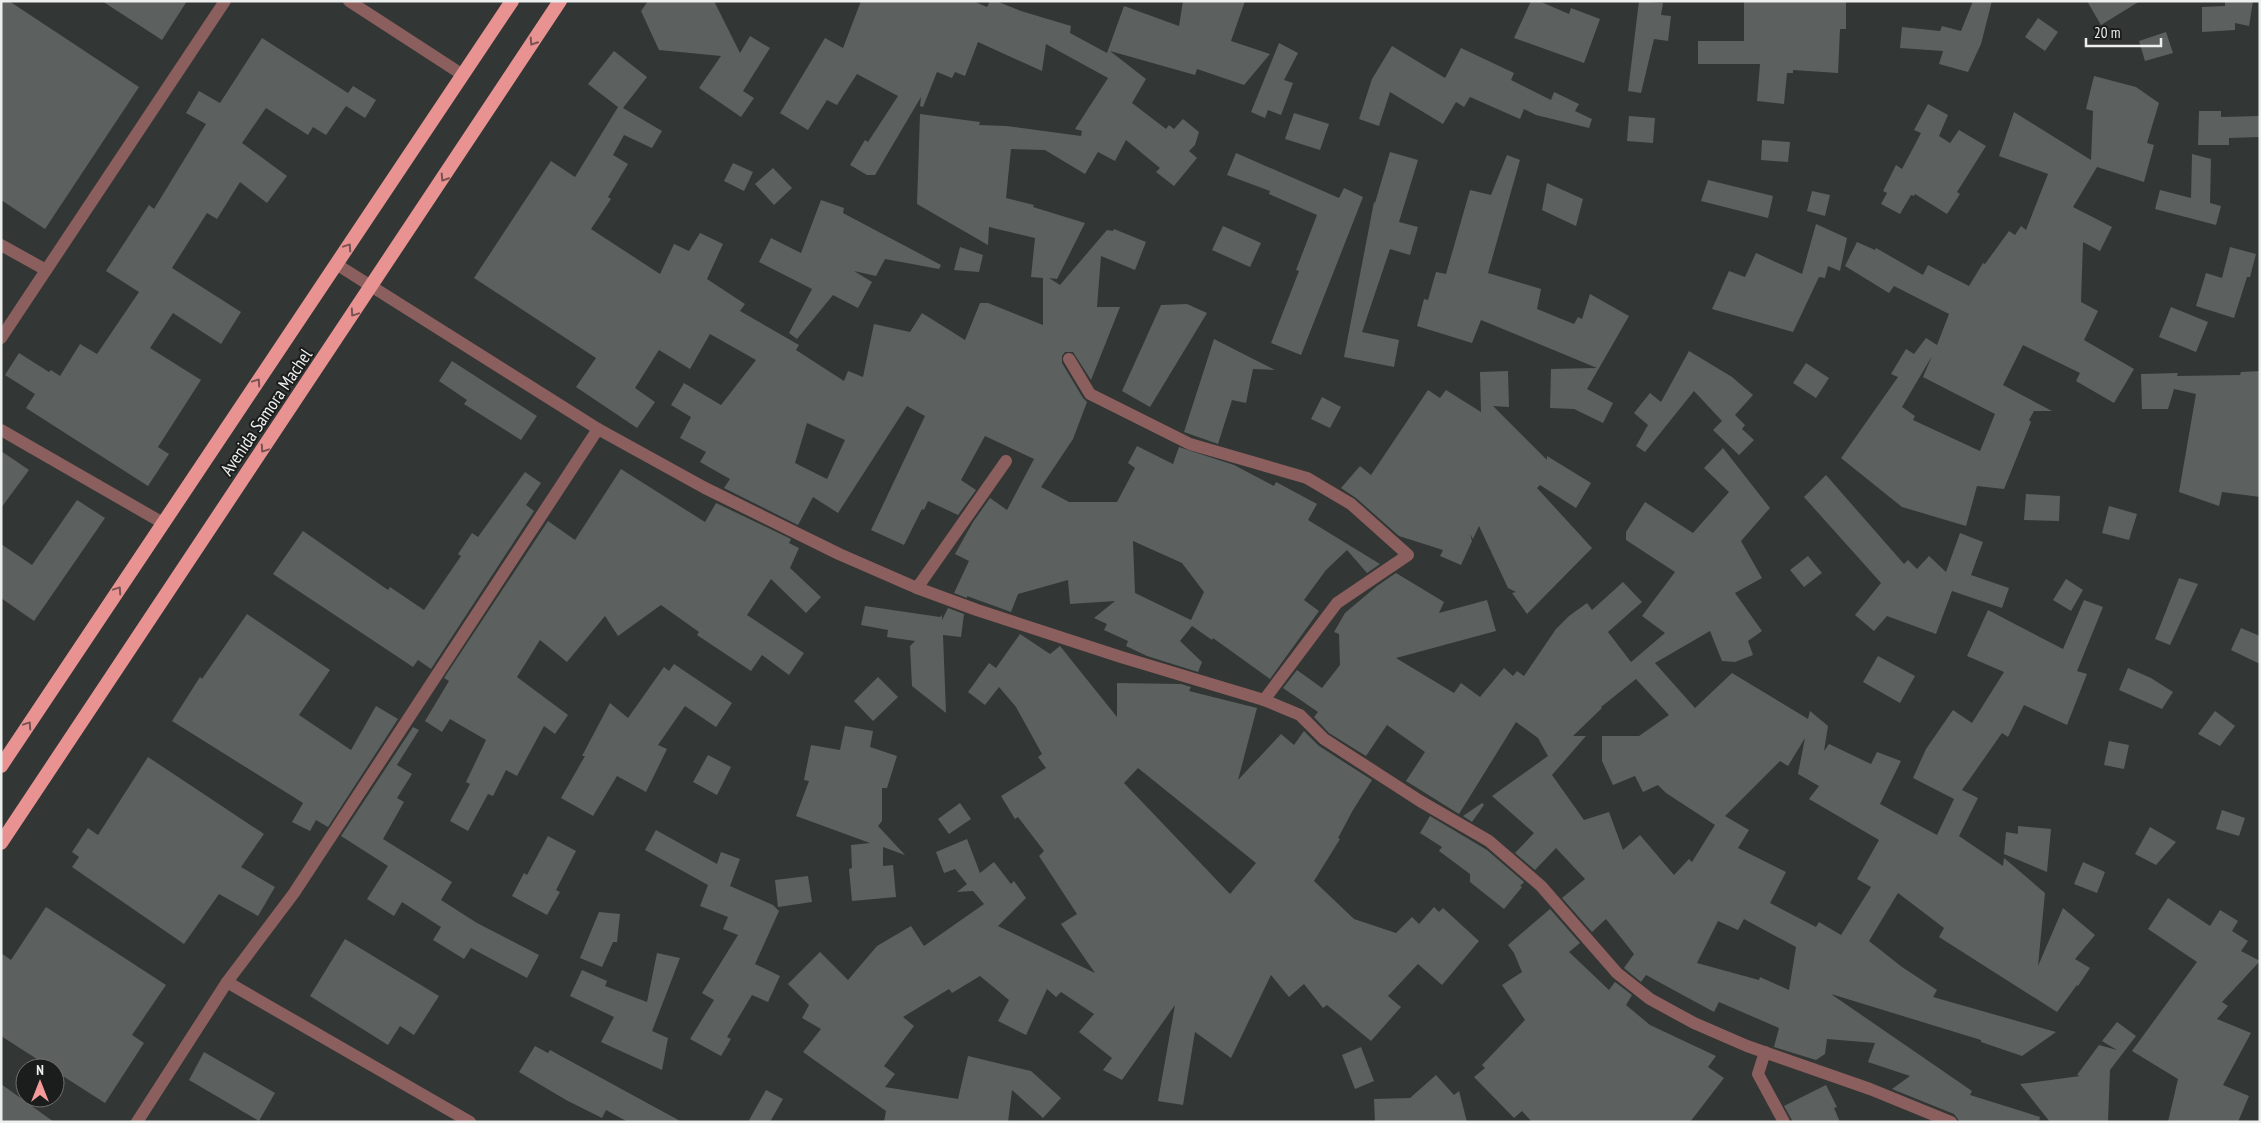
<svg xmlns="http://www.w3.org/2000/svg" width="2261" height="1123" font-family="'PT Sans Narrow',sans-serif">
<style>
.building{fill:#5c615f;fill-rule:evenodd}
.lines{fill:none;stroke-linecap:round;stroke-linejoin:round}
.service{stroke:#8b5f5e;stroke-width:12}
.minor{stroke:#8b5f5e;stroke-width:12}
.trunk{stroke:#e99292;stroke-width:14}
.oneway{stroke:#785251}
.labels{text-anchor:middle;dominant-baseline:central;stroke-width:4;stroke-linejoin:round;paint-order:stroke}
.street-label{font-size:18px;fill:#ecefee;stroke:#1b1d1c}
</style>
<rect width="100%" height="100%" fill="#323634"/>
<g class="building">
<polygon points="1,1 9,1 139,87 45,229 1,200"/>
<polygon points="102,1 187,1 162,40"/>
<polygon points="648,1 714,1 740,53 750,36 770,48 743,91 754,98 741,117 699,88 721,56 659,50 641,11"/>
<path d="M861,1H973L987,7L990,1H996L1021,11L1071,26L1070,33L1107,53L1124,6L1179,26L1183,1H1245L1231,41L1270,54L1244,85L1197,69L1195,75L1110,51L1146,79L1132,103L1166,129L1169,125L1174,129L1183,119L1199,132L1195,145L1189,151L1197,158L1174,186L1156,172L1160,168L1126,140L1115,161L1098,152L1085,174L1045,150L1011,149L1006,198L1034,205L1033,207L1085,223L1057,279L1049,278L1060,285L1107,230L1113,231L1114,229L1146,242L1135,270L1101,256L1097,307H1120L1091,380L1073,352H1065L1062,356V363L1083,398L1087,402L1073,439L1041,487L1069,502H1117L1135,468L1128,463L1137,446L1173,464L1179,447L1234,465L1274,486L1276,482L1317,504L1308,520L1380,564L1367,573L1347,550L1326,570L1304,600L1319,611L1270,679L1213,638L1212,640L1192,626L1180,641L1202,662L1198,672L1147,656L1126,646L1128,641L1104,630L1107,624L1094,618L1115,601L1070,604L1068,580L1018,594L1011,612L967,596V598L954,593L969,561L955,554L973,522L990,498L1007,510L1034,459L985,436L961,480L976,490L958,515L928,501L924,510L922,509L904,545L871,530L925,416L907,406L838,513L813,497L798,525L724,488L730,479L700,462L706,452L680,438L691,417L671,405L684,383L721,405L756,360L710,334L690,369L659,350L635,388L655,402L637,428L576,387L596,358L474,278L551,161L575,177L618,107L588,84L614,51L647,77L623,108L662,131L652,148L624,135L613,155L628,164L608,197L611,199L591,229L660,274L674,244L689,251L700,233L723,244L707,279L745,304L740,311L799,345L796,350L844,381L848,371L863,377L874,324L910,332L922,313L965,340L980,303H988L1043,325V278L1031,277L1035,238L989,227L988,245L917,204L920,114L980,122L979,125L1006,126L1081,136L1082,131L1075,129L1108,78L1046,44L1042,71L978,42L965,76L955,72L952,78L937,72L923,107L920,106L921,97L875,175H867L850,165L865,140L868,142L898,96L857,74L837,105L827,100L808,130L780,113L825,38L843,48ZM807,423L845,440L827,479L795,463ZM1133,541L1182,563L1204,592L1191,620L1135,593Z"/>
<polygon points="1531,1 1539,1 1569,14 1571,8 1600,19 1584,63 1514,38"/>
<polygon points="1639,1 1663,3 1661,15 1671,16 1668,41 1654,39 1641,93 1628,91"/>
<polygon points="1744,1 1846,1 1846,29 1840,29 1838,73 1793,70 1793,73 1787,73 1784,104 1757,101 1760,64 1698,64 1698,41 1744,41"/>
<polygon points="1973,1 1992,1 1981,44 1968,72 1939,64 1943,51 1900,48 1902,27 1940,31 1942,26 1961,31"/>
<polygon points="2087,1 2140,1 2101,25"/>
<polygon points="2225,1 2253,1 2249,26 2235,23 2235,30 2202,32 2202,7 2225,6"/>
<polygon points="2038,18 2058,32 2045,51 2025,37"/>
<polygon points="2166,32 2173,53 2145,61 2139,41"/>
<polygon points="262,38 348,93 353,86 376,100 365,118 346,106 326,135 313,127 308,135 266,108 242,143 287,176 267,203 240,182 217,219 207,213 172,268 241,312 221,344 173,313 150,348 201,380 158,447 169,454 148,486 26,408 35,394 5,375 19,353 49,372 51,370 60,376 80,344 97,354 139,292 106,271 149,205 154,209 206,124 186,113 199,91 220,103"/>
<polygon points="1279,43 1298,53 1284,80 1293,83 1281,115 1268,110 1265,118 1251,112"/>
<polygon points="1392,46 1445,78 1461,48 1514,73 1511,80 1551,100 1554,92 1579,104 1575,111 1592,119 1589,128 1536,115 1524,109 1520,119 1470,97 1464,107 1456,102 1443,124 1390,92 1379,126 1359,119 1372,79"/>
<path d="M2094,76L2136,87L2159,103L2147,143L2154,145L2144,182L2097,167L2073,207L2112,227L2100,251L2083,242L2081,302L2098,311L2084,340L2134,369L2114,403L2076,381L2080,373L2023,345L2003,385L2052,411H2034L2029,420L2031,422L2004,489L1977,486L1966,526L1902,507L1841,458L1898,377L1891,374L1906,349L1914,354L1926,338L1937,345L1949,314L1894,286L1889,293L1845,266L1857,242L1875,250L1876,248L1923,275L1928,265L1969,286L1983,263L1985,264L2009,231L2015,235L2021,226L2026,230L2048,174L1999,156L2014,112L2091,160L2093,111L2086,109ZM1932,356L1923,377L1995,414L1980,451L1913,420L1915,416L1902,407Z"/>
<polygon points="1928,104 1948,115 1939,136 1950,143 1959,130 1986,146 1957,192 1960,194 1947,214 1915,194 1914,196 1911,195 1900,214 1881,204 1887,193 1883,191 1896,165 1902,169 1921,133 1914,130"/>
<polygon points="2199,111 2221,111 2221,117 2260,116 2260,137 2229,138 2229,145 2198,145"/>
<polygon points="1294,113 1329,124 1320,150 1285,139"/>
<polygon points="1629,116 1655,118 1653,143 1627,141"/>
<polygon points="1762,140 1790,142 1788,162 1761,160"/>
<polygon points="1390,152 1418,160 1399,222 1418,227 1410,255 1390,249 1362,332 1399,340 1394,367 1344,357 1374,202 1375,203"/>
<polygon points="1236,153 1339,198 1344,188 1363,197 1301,355 1271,343 1299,271 1296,270 1317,215 1269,194 1270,191 1227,175"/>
<polygon points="2192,154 2211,159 2210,203 2221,206 2216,225 2155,209 2160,190 2191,198"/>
<polygon points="1507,155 1520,160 1488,273 1541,289 1537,309 1574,324 1578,317 1582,319 1590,294 1629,316 1587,389 1613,403 1603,423 1574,409 1550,408 1551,369 1597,368 1481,320 1472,343 1417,326 1424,299 1428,300 1436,272 1446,274 1470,190 1491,195"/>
<polygon points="733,163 753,172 744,191 724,181"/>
<polygon points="773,168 792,188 774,205 755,184"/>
<polygon points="1708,180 1773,196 1768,218 1701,201"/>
<polygon points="1547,183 1583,199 1576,226 1542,210"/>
<polygon points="1812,191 1830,195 1825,216 1807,211"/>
<polygon points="821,200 844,208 843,213 941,265 939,269 885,259 876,276 854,271 872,282 858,308 833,295 797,339 789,333 812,289 759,262 771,238 801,253"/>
<polygon points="1816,224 1847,238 1840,271 1828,266 1825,278 1819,277 1793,332 1712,309 1729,271 1745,277 1756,253 1802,274"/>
<polygon points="1223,226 1261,243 1250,267 1212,250"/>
<polygon points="960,247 983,255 979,272 954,270"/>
<polygon points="2230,247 2256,254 2250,277 2247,277 2234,318 2196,306 2206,273 2222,278"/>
<polygon points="1187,304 1207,313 1150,407 1122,391 1161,305"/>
<polygon points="2171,307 2208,322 2196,352 2159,337"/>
<polygon points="1214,339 1275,370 1253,369 1246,403 1232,400 1218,444 1184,432"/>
<polygon points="1689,351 1732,377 1753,395 1735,415 1745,425 1742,429 1754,440 1739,455 1713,430 1722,421 1694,391 1645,452 1636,446 1648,425 1634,413 1650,393 1661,402"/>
<polygon points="452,361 537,416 521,440 464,404 467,400 439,381"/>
<polygon points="1806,363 1829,378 1816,398 1793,383"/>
<polygon points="1508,371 1509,407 1493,406 1547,460 1547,456 1591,483 1576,508 1540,485 1537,488 1592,548 1527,614 1512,593 1516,592 1508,588 1479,526 1473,539 1470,534 1472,541 1461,565 1440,556 1443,550 1399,536 1356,498 1341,488 1360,466 1371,475 1428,390 1440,398 1446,390 1481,412 1480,372"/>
<polygon points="2260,371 2260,497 2222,492 2219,506 2179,492 2196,394 2174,389 2168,409 2142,409 2141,374 2178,373 2177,376 2240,375 2241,372"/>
<polygon points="1322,397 1341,407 1330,428 1311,419"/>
<path d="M1723,448L1770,508L1741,541L1762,578L1735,593L1762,631L1748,641L1753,655L1735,662L1722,661L1710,631L1655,663L1695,708L1732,673L1808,719L1810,711L1828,726L1824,751L1829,744L1871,764L1877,752L1901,761L1880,804L1937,835L1954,799L1913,778L1926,749L1953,710L1972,723L2004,672L1967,656L1988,610L2063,649L2084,600L2103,607L2077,671L2087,674L2067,725L2024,705L2008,737L2002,733L1962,790L1978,798L1959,836L2003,866L2004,858L2045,893L2038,966L2063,908L2095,935L2075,959L2090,968L2078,986L2077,985L2057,1012L1939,937L1944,928L1898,893L1869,941L1902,967L1937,990L1933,997L2056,1032L2022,1056L1981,1042V1040L1831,994L1972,1091L1970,1095L2040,1117L2039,1122H1960L1954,1114L1892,1089L1910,1076L1868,1062L1875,1043L1827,1039L1825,1054L1816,1060L1774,1047L1779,1028L1719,1002L1714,1012L1646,975L1641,982L1624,968L1634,954L1606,919L1592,932L1562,898L1585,879L1556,848L1535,870L1515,853L1534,833L1492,796L1548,756L1538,738L1516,722L1459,814L1406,781L1425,752L1387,725L1366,756L1329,733L1314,717L1318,712L1283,688L1297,670L1322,688L1340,665L1339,634L1334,632L1345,613L1377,586L1396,573L1444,602L1439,613L1487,600L1496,631L1396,658L1454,693L1461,683L1480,697L1504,668L1513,676L1517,671L1524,676L1556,629L1569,616L1587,603L1592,610L1623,582L1642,602L1608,632L1631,662L1665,633L1642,616L1675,572L1626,540V532L1645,502L1693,533L1729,492L1704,468ZM1636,679L1669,715L1639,736H1602V761L1613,785L1635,776L1643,792L1658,785L1666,793L1715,825L1692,862L1689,859L1674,875L1640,835L1623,850L1609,812L1584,820L1552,775L1586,736H1573L1602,708L1601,707ZM1805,738L1798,774L1819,786L1809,799L1879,840L1857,879L1871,887L1841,935L1819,922L1816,927L1770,903L1786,872L1738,848L1749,830L1725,816L1780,761L1788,766ZM1744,919L1796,947L1789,990L1760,977L1759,980L1697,963L1718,921L1738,930Z"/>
<polygon points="1,451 29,470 1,508"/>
<polygon points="621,469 705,522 716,503 791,539 789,543 799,548 790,568 821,597 806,613 771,579 747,615 804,653 789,675 762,655 751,671 697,635 699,632 661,605 618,636 605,616 567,662 540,640 517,677 568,715 555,734 544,726 517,776 506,770 493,796 488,794 468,831 450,821 470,784 466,782 486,740 450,719 442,732 425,721 449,681 444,678 548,521 575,540"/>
<polygon points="525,472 541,483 526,505 534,511 431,669 418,660 413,667 273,574 303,531 388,590 390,587 424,610 461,556 458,554 472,533 478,537"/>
<polygon points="1826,475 1904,564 1908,560 1917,569 1929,556 1946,572 1960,533 1983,542 1971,575 2009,588 2002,608 1952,591 1936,634 1887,616 1874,631 1855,615 1881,583 1804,497"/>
<polygon points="2026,494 2060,496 2059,521 2024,520"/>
<polygon points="77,500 105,518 34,621 1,598 1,544 32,565"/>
<polygon points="2109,506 2137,514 2129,540 2102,533"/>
<polygon points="1808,556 1822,573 1804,587 1790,570"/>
<polygon points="2179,578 2198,584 2170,645 2155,639"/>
<polygon points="2066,579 2083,590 2071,611 2053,600"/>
<polygon points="865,606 940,617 942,615 942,620 948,608 964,614 961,637 943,635 946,713 912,686 910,646 915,641 887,637 888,630 861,625"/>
<polygon points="247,614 330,670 299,715 351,750 376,706 398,719 328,827 316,820 310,831 292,822 303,803 172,721 200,677 202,679"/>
<polygon points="2241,628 2260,636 2260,664 2231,650"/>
<path d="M1020,634L1050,654L1060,646L1117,717V683L1181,684L1191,687L1189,691L1257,708L1238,780L1281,734L1294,745L1304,731L1319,746L1372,780L1353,810L1338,838L1340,839L1314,881L1354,919L1396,933L1412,917L1419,924L1434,907L1439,912L1443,908L1479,941L1442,985L1418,964L1388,996L1401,1007L1371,1041L1327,1005L1323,1008L1304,984L1289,997L1271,975L1231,1058L1195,1032L1183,1105L1158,1101L1175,1005L1122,1080L1103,1070L1112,1058L1079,1032L1094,1014L1061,992L1056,997L1047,989L1026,1035L998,1021L1009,1000L980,976L952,993L949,989L903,1017L914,1026L884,1066L895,1074L885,1087L958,1099L968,1056L1031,1071L1061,1098L1043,1118L1012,1090L1008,1122H884L886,1111L803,1052L821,1029L802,1018L809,1005L788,984L820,952L848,980L877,946L911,926L924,946L984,904L973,891L957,892L967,884L955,869L944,873L936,852L967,839L980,873L994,862L1011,884L1014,881L1026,898L998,926L1095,973L1061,924L1077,914L1039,856L1044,851L1018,817L1015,819L1001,796L1046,768L1038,757L1042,754L1016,707L999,687L985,705L968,692L989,663L996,668ZM1138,768L1256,863L1230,894L1124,783Z"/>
<polygon points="1878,656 1915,676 1900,703 1863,682"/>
<polygon points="674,664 732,703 716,727 685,706 658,745 667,749 646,792 617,776 593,816 561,798 585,756 582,756 610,703 628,718 664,667 669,671"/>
<polygon points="2128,668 2151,678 2173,692 2162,709 2119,690"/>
<polygon points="878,677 898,697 873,721 854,701"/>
<polygon points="2215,711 2235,726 2220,746 2198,734"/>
<polygon points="845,726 873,731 870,747 897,756 887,788 882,788 882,821 878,826 905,855 883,847 883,866 893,865 896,897 852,901 849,869 852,868 851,845 870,843 796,816 809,781 804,780 811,745 840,750"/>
<polygon points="413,727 419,730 397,765 412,774 397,798 404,802 383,839 452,882 441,900 477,923 539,955 527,978 471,948 464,959 433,940 441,927 402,902 394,916 367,899 388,866 341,836"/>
<polygon points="2109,741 2129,745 2124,769 2104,765"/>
<polygon points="708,755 731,767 717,795 693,782"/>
<polygon points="148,757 264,834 241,867 275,887 258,916 219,894 184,944 72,867 79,857 72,852 88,828 98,835"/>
<polygon points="960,803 971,819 949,834 938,819"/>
<polygon points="1482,803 1484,805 1472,822 1463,816"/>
<polygon points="2222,810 2245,818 2239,836 2216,829"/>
<polygon points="1430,816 1487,850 1524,882 1520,886 1522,887 1504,909 1470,882 1470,874 1439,851 1442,847 1420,833"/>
<polygon points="2018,826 2051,829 2047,872 2004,854 2006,832 2018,834"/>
<polygon points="2150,827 2176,842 2156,865 2135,854"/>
<polygon points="656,830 717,864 721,852 740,859 730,886 773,905 779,911 755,964 780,976 768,1002 752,995 727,1037 731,1039 721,1056 690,1039 714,1000 702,993 738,935 723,929 728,917 700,906 708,885 645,850"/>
<polygon points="548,836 576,851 556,890 560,892 547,915 512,896 524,873 527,875"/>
<polygon points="2083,862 2105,872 2097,893 2074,884"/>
<polygon points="808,876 812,902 778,907 775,880"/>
<polygon points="2168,898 2210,926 2220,910 2238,921 2232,931 2248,941 2241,951 2260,961 2222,1002 2228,1006 2217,1019 2251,1033 2223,1085 2249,1096 2238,1122 2168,1122 2178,1079 2132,1051 2197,962 2148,929"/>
<polygon points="46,907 166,985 132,1035 144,1043 105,1103 55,1071 55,1068 51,1068 1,1036 1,953 11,960"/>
<polygon points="1550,909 1580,943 1569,952 1609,990 1615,982 1632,995 1626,1005 1650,1025 1716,1056 1708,1067 1724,1078 1690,1122 1532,1122 1522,1111 1514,1118 1474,1077 1485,1068 1482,1065 1525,1020 1502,985 1522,972 1514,953 1508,945"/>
<polygon points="599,912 620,914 617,942 613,942 602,967 580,958"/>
<polygon points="345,939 439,996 414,1035 400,1026 388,1045 310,996"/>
<polygon points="657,953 680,958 652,1031 668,1038 662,1070 601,1042 614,1017 570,996 582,970 607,981 605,986 647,1002"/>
<polygon points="2117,1022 2136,1036 2110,1070 2108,1122 2050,1122 2020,1084 2080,1076 2077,1075 2099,1045 2117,1050 2102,1041"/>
<polygon points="535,1046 548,1053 550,1050 682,1122 628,1122 606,1110 602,1118 566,1100 519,1072"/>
<polygon points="1361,1047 1374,1081 1355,1089 1342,1055"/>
<polygon points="204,1052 275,1093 259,1121 189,1080"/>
<polygon points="1436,1075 1454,1095 1459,1091 1467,1122 1375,1122 1374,1099 1410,1098"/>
<polygon points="1,1084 54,1122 1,1122"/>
<polygon points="1826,1085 1837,1107 1834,1108 1840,1122 1793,1122 1784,1106"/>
<polygon points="766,1090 783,1099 770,1122 748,1122"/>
</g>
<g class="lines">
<g class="service">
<polyline points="1069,359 1090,394 1190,444 1307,478 1351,504 1408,555 1337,603 1264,700"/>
<polyline points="917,588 1006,461"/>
<polyline points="1765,1052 1758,1074 1784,1122"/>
</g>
<g class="minor">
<polyline points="349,1 463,75"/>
<polyline points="1,245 46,270"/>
<polyline points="336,264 598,429 705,488 839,554 917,588 977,610 1121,657 1264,700 1300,715 1324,739 1420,801 1489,841 1541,886 1617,973 1650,999 1694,1023 1747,1046 1870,1089 1951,1122"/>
<polyline points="1,338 225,1"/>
<polyline points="1,430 163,523"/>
<polyline points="227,982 470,1122"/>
<polyline points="137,1122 227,982 294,893 598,429"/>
</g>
<g class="trunk">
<polyline points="1,766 512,1"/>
<polyline points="1,843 560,1"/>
</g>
</g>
<defs><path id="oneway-chevron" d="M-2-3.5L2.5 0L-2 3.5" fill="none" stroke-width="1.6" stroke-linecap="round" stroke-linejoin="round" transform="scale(1.25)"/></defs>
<g class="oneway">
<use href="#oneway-chevron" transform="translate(533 42) rotate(123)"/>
<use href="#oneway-chevron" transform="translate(444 178) rotate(123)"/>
<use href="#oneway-chevron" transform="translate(348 247) rotate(-56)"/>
<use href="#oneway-chevron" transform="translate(354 313) rotate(124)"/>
<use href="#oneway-chevron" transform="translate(257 382) rotate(-56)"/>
<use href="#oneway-chevron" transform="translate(264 449) rotate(124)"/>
<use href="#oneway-chevron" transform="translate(118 590) rotate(-56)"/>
<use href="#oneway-chevron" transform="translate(28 725) rotate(-56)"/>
</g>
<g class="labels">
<g class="street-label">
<text transform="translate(266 412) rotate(-56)">Avenida Samora Machel</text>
</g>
</g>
<rect width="2261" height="1123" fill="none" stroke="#ecefee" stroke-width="5"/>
<g transform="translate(40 1083)"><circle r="24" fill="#1b1d1c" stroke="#6f7170"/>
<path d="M0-4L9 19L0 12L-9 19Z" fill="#f59b9a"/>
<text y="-8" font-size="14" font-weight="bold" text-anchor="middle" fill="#ecefee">N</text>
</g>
<path d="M2086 38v8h75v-8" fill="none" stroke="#ecefee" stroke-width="2.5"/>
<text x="2094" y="38" font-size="15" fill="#ecefee" stroke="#1b1d1c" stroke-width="4" paint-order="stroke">20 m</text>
</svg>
